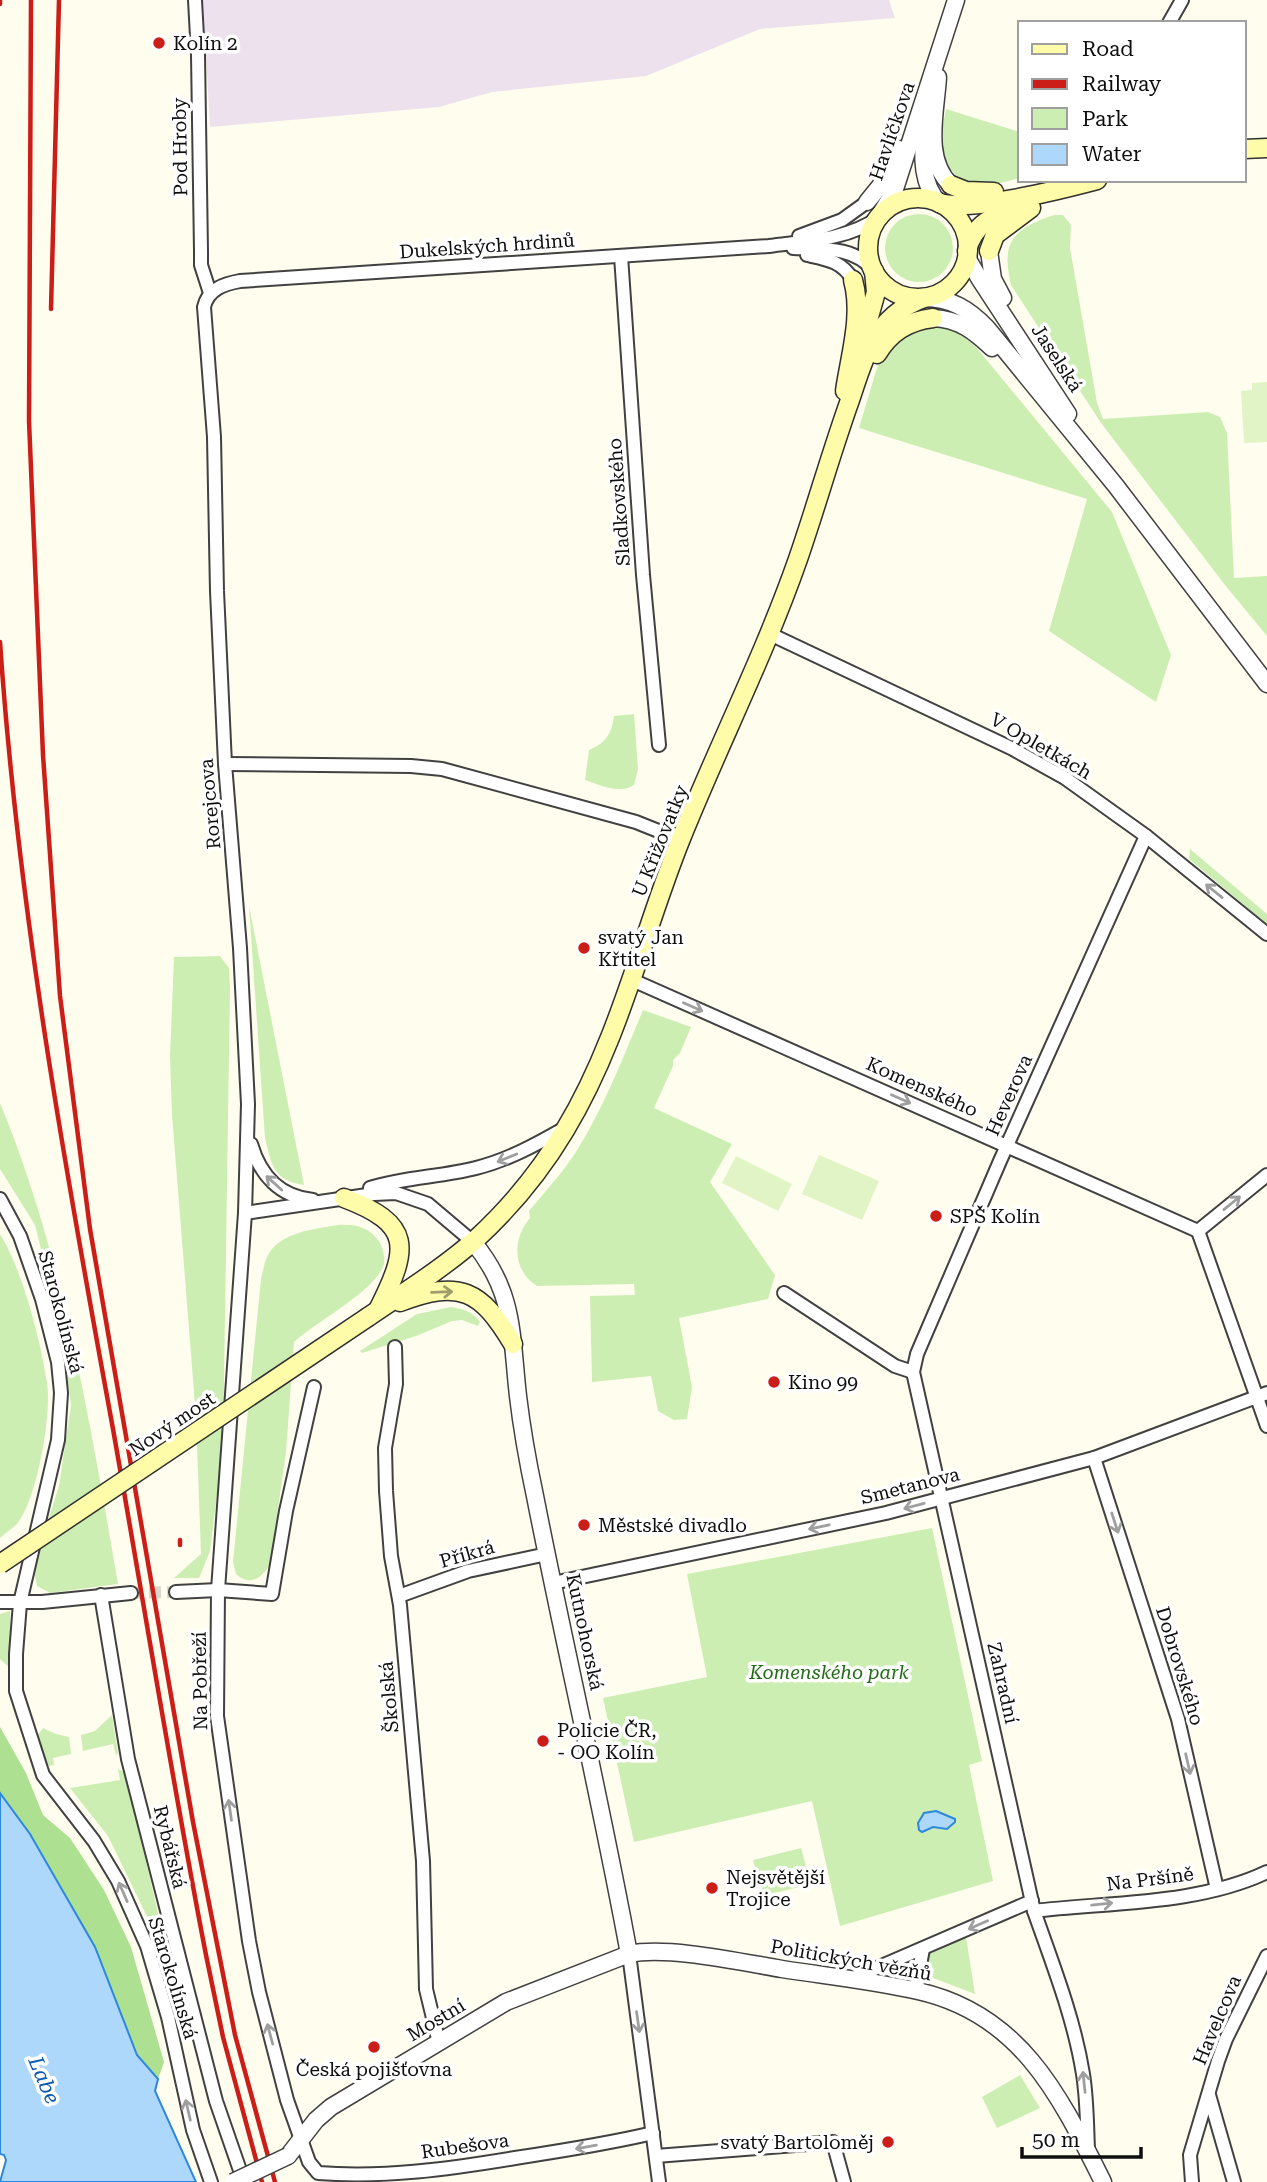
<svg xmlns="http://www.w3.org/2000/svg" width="1267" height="2182" font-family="'Roboto Serif',serif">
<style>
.industrial{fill:#ede1ed}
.green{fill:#cdeeb3}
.forest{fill:#aee091}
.pitch{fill:#e0f4c6}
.water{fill:#add8fc;stroke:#2d87db;stroke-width:2}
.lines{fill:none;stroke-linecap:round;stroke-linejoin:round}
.minor-tunnel{stroke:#dbd9cc;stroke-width:12;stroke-dasharray:12 6;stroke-linecap:butt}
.minor-casing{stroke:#414141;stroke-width:16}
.tertiary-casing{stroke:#414141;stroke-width:19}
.secondary-casing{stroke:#303030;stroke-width:21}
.minor{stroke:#fff;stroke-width:12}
.tertiary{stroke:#fff;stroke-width:16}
.secondary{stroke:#fffca9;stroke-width:18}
.rail{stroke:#cc1e18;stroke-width:4.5}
.tertiary-bridge-casing{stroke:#414141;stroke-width:19;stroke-linecap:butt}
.secondary-bridge-casing{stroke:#303030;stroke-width:21;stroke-linecap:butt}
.tertiary-bridge{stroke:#fff;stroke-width:16}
.secondary-bridge{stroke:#fffca9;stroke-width:18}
.oneway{stroke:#9f9f9f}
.oneway2{stroke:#9f9d6b}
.poi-dot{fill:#cc1e18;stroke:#fff;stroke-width:2.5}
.labels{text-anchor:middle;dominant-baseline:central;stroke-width:7;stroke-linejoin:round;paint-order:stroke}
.poi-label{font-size:19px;fill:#0e0e0e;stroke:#fff;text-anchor:start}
.street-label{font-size:19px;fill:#0e0e0e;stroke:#fff}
.park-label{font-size:19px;font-style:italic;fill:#226c17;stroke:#fff}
.water-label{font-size:21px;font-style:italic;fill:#0a58ac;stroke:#fff}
</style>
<rect width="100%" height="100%" fill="#fffdee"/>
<polygon class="industrial" points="203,0 889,0 895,18 760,29 646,76 492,92 439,107 210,127"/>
<g class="green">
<polygon points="946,109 1020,132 1020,178 984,187 960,181 942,158 940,140"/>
<circle cx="919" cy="248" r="34"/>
<path d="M1054,215H1063L1071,225L1070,248L1097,403L1103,419L1208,412L1220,417L1227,433L1234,578L1267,576V636L1225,585L1101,423L1011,285C1001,242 1012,229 1054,215Z"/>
<polygon points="930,323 949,325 966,335 1112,512 1171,655 1156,702 1049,631 1087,499 859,428 879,361 906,329"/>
<path d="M634,714L638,769L634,785C619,795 601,785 585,780L589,750C606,743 612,733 614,716Z"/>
<polygon points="1190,849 1267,914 1267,924 1189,859"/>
<path d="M249,906L304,1185C273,1180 272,1166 265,1138Z"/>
<polygon points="220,956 229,968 230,988 223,1447 210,1551 199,1578 174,1578 201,1554 196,1417 172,1115 170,1057 174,957"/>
<path d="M643,1010L691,1027L680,1053L673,1060V1066L654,1108L732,1144L710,1182L775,1275L768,1299L679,1318L692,1387L687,1419L674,1420L658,1411L651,1376L592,1382L590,1296L635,1295L634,1284L537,1286C512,1270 512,1239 530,1218L529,1211C545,1192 562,1173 576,1152C604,1107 623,1058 643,1010Z"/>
<path d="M0,1103C63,1255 90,1422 118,1584L50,1593L37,1586L33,1567L59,1486L71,1405L59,1320L35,1225L0,1169Z"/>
<path d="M338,1225C356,1224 370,1227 380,1243C383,1248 385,1258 384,1264C377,1290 314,1323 294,1342L286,1452L270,1565C261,1578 250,1587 236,1574L233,1562L261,1279C263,1272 264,1263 267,1257C279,1232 314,1229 338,1225Z"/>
<path d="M0,1234C22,1269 41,1341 47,1383C52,1414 37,1500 17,1524C12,1529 5,1533 0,1538Z"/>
<path d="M451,1307C463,1309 472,1311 480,1322L478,1326L462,1320L452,1321L416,1336L362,1353L360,1351L417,1314Z"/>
<polygon points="932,1528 982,1761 969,1765 993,1881 840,1926 812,1801 634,1842 603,1698 707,1677 687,1574"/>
<polygon points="10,1611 12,1670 0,1659 0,1614"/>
<polygon points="112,1715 118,1753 116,1755 113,1744 83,1751 81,1735 95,1731"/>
<polygon points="43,1728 56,1734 69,1737 71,1754 53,1758 54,1765 49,1766 35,1739"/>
<polygon points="118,1769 125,1772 162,1930 154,1931 108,1836 70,1788 120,1780"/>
<polygon points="801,1848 811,1884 763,1896 753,1860"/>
<polygon points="966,1937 975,1994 936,1979 924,1977 928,1955"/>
<polygon points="1020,2075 1040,2108 997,2128 982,2097"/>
</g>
<polygon class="forest" points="0,1727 26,1773 43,1815 70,1838 104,1890 131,1947 164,2062 158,2079 137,2055 95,1947 30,1834 0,1793"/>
<g class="pitch">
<polygon points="1267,382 1267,442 1244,443 1241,391 1252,390 1252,383"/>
<polygon points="819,1155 879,1181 862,1220 802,1194"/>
<polygon points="736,1156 792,1184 778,1211 722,1183"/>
</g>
<g class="water">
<polygon points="0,1793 30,1834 95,1947 137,2055 158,2079 155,2091 196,2182 0,2182 6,2160 4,2155 0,2154"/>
<polygon points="936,1811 955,1819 955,1822 947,1829 933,1827 922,1832 919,1830 918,1823 924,1813"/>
</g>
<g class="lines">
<polyline class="minor-tunnel" points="131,1593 176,1592"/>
<g class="minor-casing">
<g id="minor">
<polyline points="195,0 198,55 201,251 201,265 210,293"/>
<polyline points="1169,23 1182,0"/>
<polyline points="799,236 842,220 867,202"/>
<path d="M793,248C822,249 855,246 874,271"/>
<path d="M807,255C826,259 842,261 853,280"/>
<polyline points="621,256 643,575 659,745"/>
<polyline points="770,634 1011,748 1065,778 1146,836 1267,934"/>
<polyline points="225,764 411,766 442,769 636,822 681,840"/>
<polyline points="630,979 1198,1231"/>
<path d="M251,1144C260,1175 280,1197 313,1200"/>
<path d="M370,1188C405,1177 441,1177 476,1168C508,1160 537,1144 565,1128"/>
<polyline points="0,1199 20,1236 42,1299 58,1362 61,1393 58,1440 20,1603 16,1654 16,1691 43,1775 94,1841 118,1881 147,1946 168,2017 193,2130 211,2182"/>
<polyline points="245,1213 374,1194 396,1193 428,1204 473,1242"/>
<polyline points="1198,1231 1267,1426"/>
<polyline points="1198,1231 1267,1175"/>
<polyline points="784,1293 895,1366 913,1372"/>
<polyline points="395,1347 396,1384 385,1448 386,1491 391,1556 400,1605 423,1861 426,1989 439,2043"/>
<polyline points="1094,1458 1178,1719 1217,1889"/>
<polyline points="553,1583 886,1513 1094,1458 1267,1393"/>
<polyline points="176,1592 218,1590 272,1594 286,1511 314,1387"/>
<polyline points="101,1595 128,1759 216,2101 244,2182"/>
<polyline points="399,1596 468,1571 547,1554"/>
<polyline points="0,1602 42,1602 131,1593"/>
<path d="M1034,1911C1109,1902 1198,1905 1267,1872"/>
<polyline points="629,1954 659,2182"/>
<polyline points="849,1980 1032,1901"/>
<polyline points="919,1991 917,1981 923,1949"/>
<polyline points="1209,2095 1234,2182"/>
<path d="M653,2133C607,2144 561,2151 515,2158C449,2169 385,2178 318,2173L309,2162L287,2100L259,1992L249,1941L217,1716L218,1590L245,1213L248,1104L240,948L225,764L217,591L214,437L204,307C208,289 224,284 240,281L769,246C805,241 847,240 878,218"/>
<path d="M1088,2150C1087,2125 1087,2099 1083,2074C1074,2018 1053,1965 1034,1911L913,1372L917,1354L1000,1161L1146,836"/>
<polyline points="656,2156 833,2142 844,2182"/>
<polyline points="1192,2182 1190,2155 1218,2061 1226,2039 1267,1956"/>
</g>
</g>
<g class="tertiary-casing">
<g id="tertiary">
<path d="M938,77C936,112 923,159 951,185"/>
<path d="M927,119C922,145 919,182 939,203"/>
<polyline points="867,202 880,186 899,149"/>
<polyline points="878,218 894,192 956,0"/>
<polyline points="967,251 969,261 979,278 1068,414"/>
<polyline points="989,251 993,279 1003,298"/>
<path d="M924,298C951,298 969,309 987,328L1116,486L1267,684"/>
<path d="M933,318C959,319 974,331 992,348"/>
<path d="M473,1242C515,1292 511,1335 518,1396C522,1430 528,1463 535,1496C565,1649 601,1801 629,1954"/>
<path d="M288,2156L316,2120L331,2107L506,2002L629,1954C668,1946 740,1962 782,1969C827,1976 874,1981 918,1991C1021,2014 1060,2096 1103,2182"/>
</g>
</g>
<g class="secondary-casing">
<g id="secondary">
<polyline points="1244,149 1267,148"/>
<polyline points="951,185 966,191 994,192"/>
<circle cx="918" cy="248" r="50"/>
<path d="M939,203C971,212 1063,189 1097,180"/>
<path d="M967,251C973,221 1001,213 1026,203"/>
<polyline points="989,251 995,235 1031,208"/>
<path d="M877,354C890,332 908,321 933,318"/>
<polyline points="858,356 876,292 874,271"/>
<path d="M845,391C850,356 863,315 853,280"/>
<path d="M344,1198C413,1224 409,1248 379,1308"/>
<path d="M400,1302C460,1279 481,1290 513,1344"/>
<path d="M368,1317C403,1293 442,1269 475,1240C509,1209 541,1170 565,1130C619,1041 642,936 680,841C718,746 764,656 798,559C816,507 831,453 850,400C856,382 862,362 871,344C883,323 901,306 924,298"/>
</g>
</g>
<use href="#minor" class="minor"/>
<use href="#tertiary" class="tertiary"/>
<use href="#secondary" class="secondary"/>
<g class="rail">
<polyline points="31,0 29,421 43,755 60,996 90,1229 193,1822 235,2035 275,2182"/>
<polyline points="0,4 0,0"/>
<polyline points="51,309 59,0"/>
<path d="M0,642C18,907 65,1168 113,1429C144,1604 172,1780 206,1955L223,2037L262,2182"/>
<polyline points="180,1540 180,1545"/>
</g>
<g class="tertiary-bridge-casing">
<polyline id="tertiary-bridge" points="233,2182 288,2156"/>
</g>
<g class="secondary-bridge-casing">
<polyline id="secondary-bridge" points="0,1564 368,1317"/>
</g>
<use href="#tertiary-bridge" class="tertiary-bridge"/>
<use href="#secondary-bridge" class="secondary-bridge"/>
</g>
<defs><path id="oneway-shaft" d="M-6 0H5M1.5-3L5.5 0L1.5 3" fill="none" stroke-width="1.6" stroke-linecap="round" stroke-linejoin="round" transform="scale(1.75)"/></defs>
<g class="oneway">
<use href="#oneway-shaft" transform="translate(1214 891) rotate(-141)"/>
<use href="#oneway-shaft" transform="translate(693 1007) rotate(24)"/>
<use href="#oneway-shaft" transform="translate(901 1099) rotate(24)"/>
<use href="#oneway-shaft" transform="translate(507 1158) rotate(158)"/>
<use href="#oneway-shaft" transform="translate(274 1183) rotate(-138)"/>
<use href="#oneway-shaft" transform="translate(1232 1203) rotate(-39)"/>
<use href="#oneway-shaft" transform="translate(914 1506) rotate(165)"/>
<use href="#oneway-shaft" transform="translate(1115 1523) rotate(72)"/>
<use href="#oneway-shaft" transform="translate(819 1527) rotate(168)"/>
<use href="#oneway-shaft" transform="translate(1188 1764) rotate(77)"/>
<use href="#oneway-shaft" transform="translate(230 1810) rotate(-98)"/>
<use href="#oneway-shaft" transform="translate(123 1892) rotate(-114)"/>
<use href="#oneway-shaft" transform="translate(1102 1904) rotate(-6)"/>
<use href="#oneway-shaft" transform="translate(978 1925) rotate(156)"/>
<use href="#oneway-shaft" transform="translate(638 2022) rotate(82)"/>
<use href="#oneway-shaft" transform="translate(270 2034) rotate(-105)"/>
<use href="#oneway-shaft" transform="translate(1084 2082) rotate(-96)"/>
<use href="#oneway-shaft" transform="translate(188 2110) rotate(-103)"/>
<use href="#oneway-shaft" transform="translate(586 2147) rotate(170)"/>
</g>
<use class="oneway2" href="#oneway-shaft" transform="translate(442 1292) rotate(-2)"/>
<g class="poi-dot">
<circle cx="159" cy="43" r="7"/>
<circle cx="584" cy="948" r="7"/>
<circle cx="936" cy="1216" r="7"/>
<circle cx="774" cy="1382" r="7"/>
<circle cx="584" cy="1525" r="7"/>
<circle cx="543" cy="1741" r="7"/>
<circle cx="712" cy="1888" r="7"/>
<circle cx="374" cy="2047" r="7"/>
<circle cx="888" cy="2142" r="7"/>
</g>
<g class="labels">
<g class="poi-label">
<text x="173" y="43">Kolín 2</text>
<text x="598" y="937">svatý Jan<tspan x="598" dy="22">Křtitel</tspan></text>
<text x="950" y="1216">SPŠ Kolín</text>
<text x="788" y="1382">Kino 99</text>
<text x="598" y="1525">Městské divadlo</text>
<text x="557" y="1730">Policie ČR,<tspan x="557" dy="22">- OO Kolín</tspan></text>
<text x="726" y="1877">Nejsvětější<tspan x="726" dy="22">Trojice</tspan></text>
<text x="374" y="2069" text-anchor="middle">Česká pojišťovna</text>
<text x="874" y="2142" text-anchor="end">svatý Bartoloměj</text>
</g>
<g class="street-label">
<text transform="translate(892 131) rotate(-71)">Havlíčkova</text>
<text transform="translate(180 147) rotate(-91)">Pod Hroby</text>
<text transform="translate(487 246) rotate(-4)">Dukelských hrdinů</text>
<text transform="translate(1057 358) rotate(57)">Jaselská</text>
<text transform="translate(619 502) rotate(-94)">Sladkovského</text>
<text transform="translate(1041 746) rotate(30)">V Opletkách</text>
<text transform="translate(210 804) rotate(-95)">Rorejcova</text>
<text transform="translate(660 841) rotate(-68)">U Křižovatky</text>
<text transform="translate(922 1087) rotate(24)">Komenského</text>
<text transform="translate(1009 1095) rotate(-66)">Heverova</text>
<text transform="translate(61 1312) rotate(75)">Starokolínská</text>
<text transform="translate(172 1424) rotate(-34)">Nový most</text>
<text transform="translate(910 1486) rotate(-14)">Smetanova</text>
<text transform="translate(467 1554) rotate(-16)">Příkrá</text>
<text transform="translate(585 1632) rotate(78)">Kutnohorská</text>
<text transform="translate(1180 1666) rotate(73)">Dobrovského</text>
<text transform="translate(200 1681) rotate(-91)">Na Pobřeží</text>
<text transform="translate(1003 1683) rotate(77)">Zahradní</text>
<text transform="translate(389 1697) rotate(-95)">Školská</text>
<text transform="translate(170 1847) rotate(76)">Rybářská</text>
<text transform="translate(1150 1879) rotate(-7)">Na Pršíně</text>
<text transform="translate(851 1960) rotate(10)">Politických vězňů</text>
<text transform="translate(173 1978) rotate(73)">Starokolínská</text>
<text transform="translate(436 2020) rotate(-31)">Mostní</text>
<text transform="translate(1217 2020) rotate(-67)">Havelcova</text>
<text transform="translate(465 2146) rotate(-8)">Rubešova</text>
</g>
<g class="park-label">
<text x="829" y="1672">Komenského park</text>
</g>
<g class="water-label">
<text transform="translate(44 2080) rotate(67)">Labe</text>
</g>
</g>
<rect x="1018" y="21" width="228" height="161" fill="#ffffff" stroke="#9f9f9f" stroke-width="2"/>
<rect x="1032" y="44" width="35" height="10" fill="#fffca9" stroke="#9f9f9f" stroke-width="2"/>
<text x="1082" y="56" font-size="21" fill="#0e0e0e">Road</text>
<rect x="1032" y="79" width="35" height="10" fill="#cc1e18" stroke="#9f9f9f" stroke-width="2"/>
<text x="1082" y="91" font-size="21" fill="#0e0e0e">Railway</text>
<rect x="1032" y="108" width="35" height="21" fill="#cdeeb3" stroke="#9f9f9f" stroke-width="2"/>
<text x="1082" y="126" font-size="21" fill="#0e0e0e">Park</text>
<rect x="1032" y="144" width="35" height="21" fill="#add8fc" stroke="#9f9f9f" stroke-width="2"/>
<text x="1082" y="161" font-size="21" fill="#0e0e0e">Water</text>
<path d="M1022 2147v10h119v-10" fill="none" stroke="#0e0e0e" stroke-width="3.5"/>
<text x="1032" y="2147" font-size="21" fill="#0e0e0e" stroke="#ffffff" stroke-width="5" paint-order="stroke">50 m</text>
</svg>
